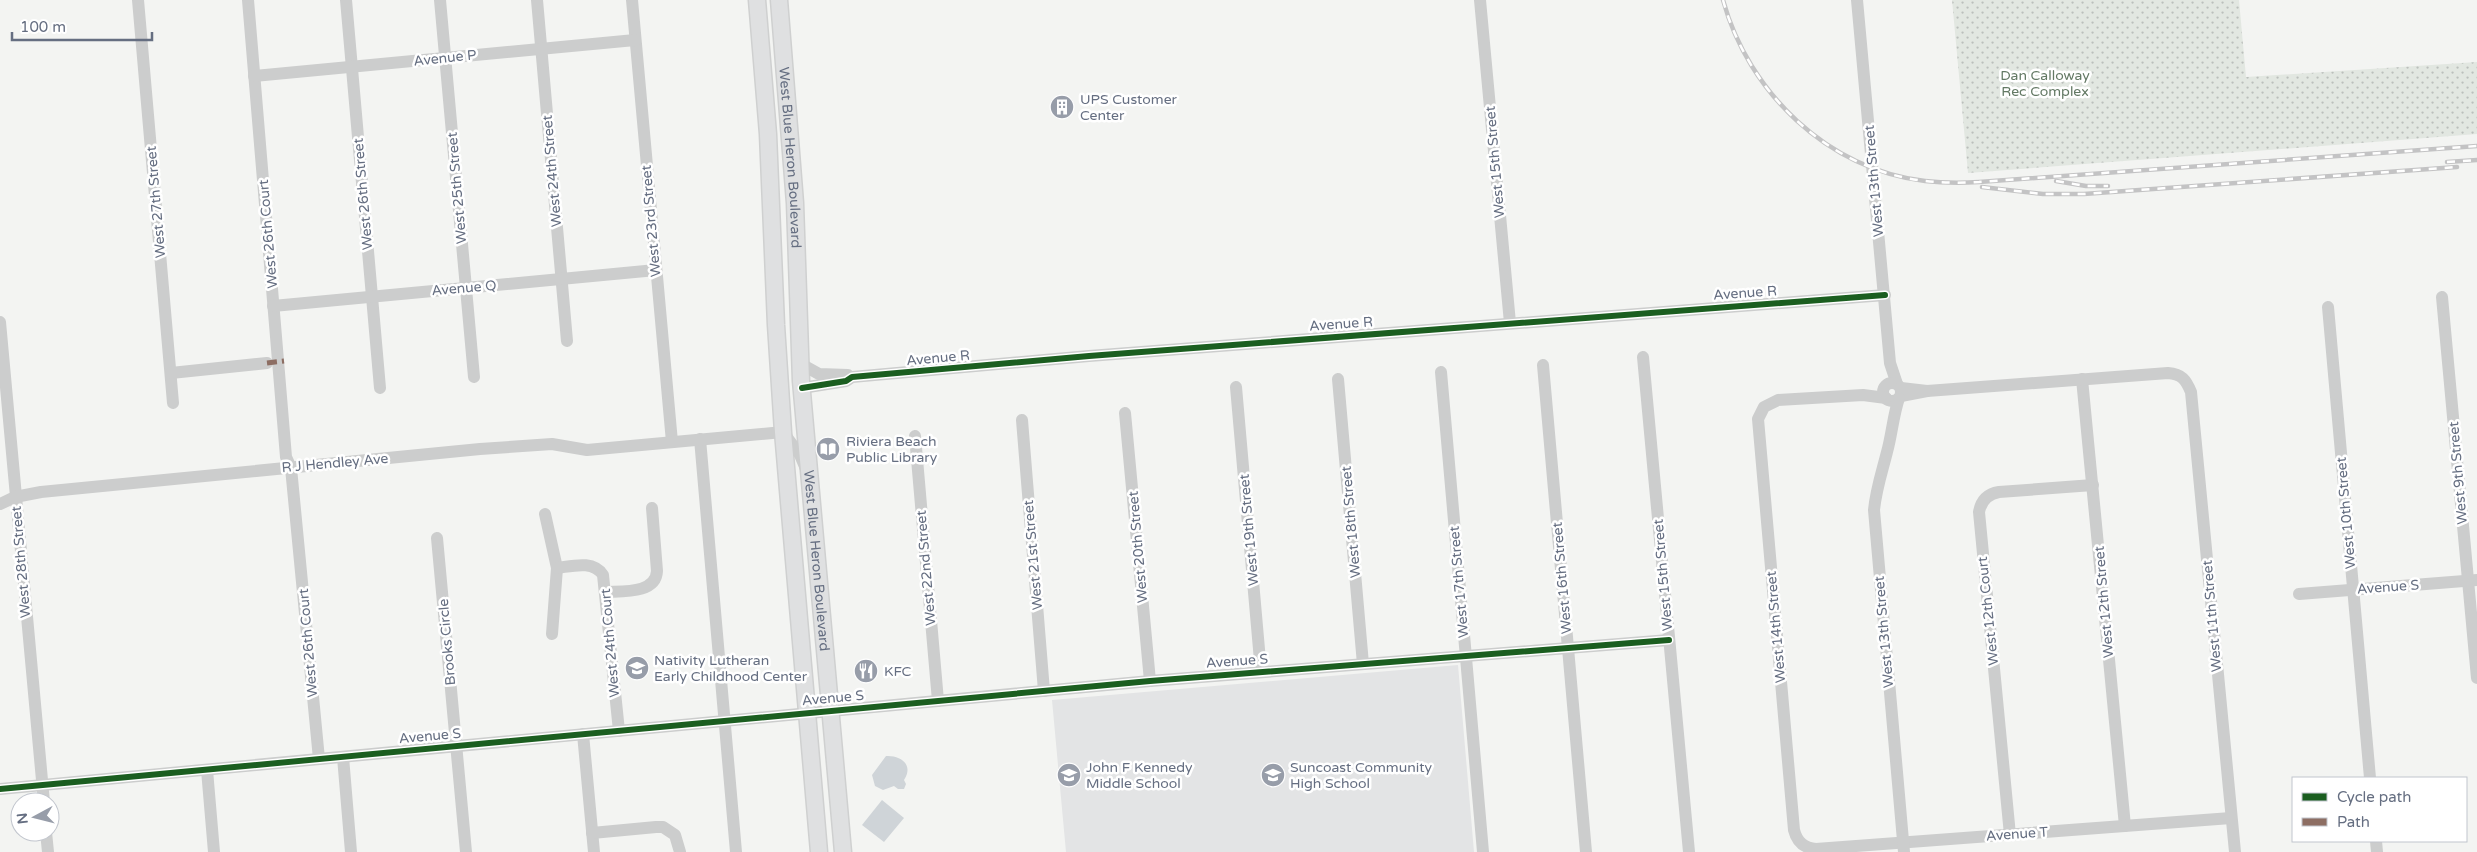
<svg xmlns="http://www.w3.org/2000/svg" width="2477" height="852" font-family="'Varela Round',sans-serif">
<style>
.built{fill:#e3e4e5}
.park{fill:url(#park-dots)}
.water{fill:#cfd4d8}
.lines{fill:none;stroke-linecap:round;stroke-linejoin:round}
.major-casing{stroke:#cfd0d0;stroke-width:19}
.minor{stroke:#cccdcd;stroke-width:12}
.major{stroke:#dfe0e1;stroke-width:16}
.rail-casing{stroke:#c3c3c4;stroke-width:4.5}
.rail{stroke:#fff;stroke-width:2.5;stroke-dasharray:8;stroke-linecap:butt}
.quiet{stroke:#8d6e63;stroke-width:5;stroke-dasharray:10 5;stroke-linecap:butt}
.cycleway-casing{stroke:#fff;stroke-width:9}
.cycleway{stroke:#1b5e20;stroke-width:6}
.labels{text-anchor:middle;dominant-baseline:central;stroke-width:5;stroke-linejoin:round;paint-order:stroke}
.street-label{font-size:14px;fill:#656e81;stroke:#fff}
.park-label{font-size:14px;fill:#637964;stroke:#fff}
.poi-label{font-size:14px;fill:#656e81;stroke:#fff;text-anchor:start}
</style>
<defs>
<pattern id="park-dots" width="8" height="8" patternUnits="userSpaceOnUse" patternTransform="scale(1.25)"><rect width="8" height="8" fill="#e2e7e1"/><path d="M2 2h.1M6 6h.1" fill="none" stroke="#bbbfbc" stroke-width="1.8" stroke-linecap="round"/></pattern>
</defs>
<rect width="100%" height="100%" fill="#f3f4f2"/>
<polygon class="built" points="1458,665 1474,852 1066,852 1052,700"/>
<polygon class="park" points="1952,0 2239,0 2246,77 2477,62 2477,134 1968,173"/>
<g class="water">
<path d="M886,756C901,755 914,765 904,780L906,784L904,789H898L894,786L883,790L875,786L872,775Z"/>
<polygon points="882,800 904,818 884,842 862,825"/>
</g>
<g class="lines">
<g class="major-casing">
<g id="major">
<polyline points="757,0 768,134 776,325 783,432 819,852"/>
<path id="s1" d="M779,0L795,203L801,381L843,852"/>
</g>
</g>
<g class="minor">
<polyline points="138,0 173,403"/>
<polyline points="248,0 286,457 291,468 319,759"/>
<polyline points="346,0 380,388"/>
<polyline points="440,0 474,377"/>
<polyline points="537,0 567,341"/>
<polyline points="632,0 672,442"/>
<polyline points="1480,0 1510,323"/>
<polyline points="1857,0 1890,363 1897,384"/>
<polyline points="254,76 635,40"/>
<polyline points="2442,297 2477,678"/>
<polyline points="273,306 656,270"/>
<polyline points="2328,307 2370,778"/>
<polyline points="0,322 44,802"/>
<polyline points="1643,357 1689,852"/>
<polyline points="801,364 819,374 848,375"/>
<polyline points="1543,365 1586,852"/>
<polyline points="1441,372 1483,852"/>
<polyline points="171,373 267,363"/>
<polyline points="1338,379 1363,664"/>
<polyline points="2082,379 2125,826"/>
<circle cx="1892" cy="392" r="9"/>
<polyline points="1236,387 1261,672"/>
<polyline points="802,388 846,381 852,377 1089,356 1885,295"/>
<path d="M1927,391L2168,373C2182,374 2186,380 2191,392L2235,852"/>
<polyline points="1901,396 1927,391 1901,388"/>
<path d="M1886,398L1863,395L1778,400L1764,407L1758,419L1794,830C1797,842 1804,848 1816,849L2231,818"/>
<path d="M1899,398C1893,416 1892,434 1887,452C1882,472 1876,489 1874,510L1904,852"/>
<polyline points="1125,413 1150,681"/>
<polyline points="1022,420 1044,691"/>
<polyline points="915,436 938,701"/>
<polyline points="700,439 736,852"/>
<polyline points="0,504 15,497 41,492 480,449 552,444 587,450 783,432 800,455 806,469"/>
<polyline points="545,514 557,568 552,634"/>
<polyline points="437,538 466,852"/>
<path d="M557,568C573,566 593,560 603,575L619,731"/>
<path d="M606,592C622,591 656,594 657,571L652,508"/>
<polyline points="2299,594 2477,580"/>
<polyline points="583,734 594,852"/>
<polyline points="343,757 351,852"/>
<polyline points="207,770 214,852"/>
<polyline points="0,789 1150,681 1669,640"/>
<polyline points="46,832 48,852"/>
<polyline points="592,833 656,827 663,827 675,835 680,852"/>
<path d="M2010,835L1979,512C1981,501 1987,494 1999,492L2093,485"/>
<polyline points="2376,841 2377,852"/>
</g>
<use href="#major" class="major"/>
<g class="rail-casing">
<g id="rail">
<path d="M1723,0C1748,92 1828,170 1925,181C1943,183 1961,183 1979,182L2477,146"/>
<polyline points="2447,162 2477,160"/>
<polyline points="2056,181 2086,186 2108,186"/>
<polyline points="1982,187 2043,194 2084,194 2457,167"/>
</g>
</g>
<use href="#rail" class="rail"/>
<polyline class="quiet" points="267,363 284,361"/>
<g class="cycleway-casing">
<g id="cycleway">
<polyline points="802,388 846,381 852,377 1089,356 1885,295"/>
<polyline points="0,789 1150,681 1669,640"/>
</g>
</g>
<use href="#cycleway" class="cycleway"/>
</g>
<defs>
<g id="building-disc" transform="scale(1.25)"><circle r="9.5" fill="#979da9" stroke="#fff"/><path d="M-4-6H4V6H1V3H-1V6H-4ZM-2.5-4.3h1.7v1.8h-1.7ZM.8-4.3h1.7v1.8H.8ZM-2.5-1h1.7V.8h-1.7ZM.8-1h1.7V.8H.8Z" fill="#fff"/></g>
<g id="library-disc" transform="scale(1.25)"><circle r="9.5" fill="#979da9" stroke="#fff"/><path d="M-6-4Q-3-5.5-.7-3.5V5Q-3 3-6 4ZM6-4Q3-5.5 .7-3.5V5Q3 3 6 4Z" fill="#fff"/></g>
<g id="school-disc" transform="scale(1.25)"><circle r="9.5" fill="#979da9" stroke="#fff"/><path d="M0-5L7-2L0 1L-7-2ZM-4 1L0 2.5L4 1V4Q0 6-4 4Z" fill="#fff"/></g>
<g id="restaurant-disc" transform="scale(1.25)"><circle r="9.5" fill="#979da9" stroke="#fff"/><path d="M-5-6h1v4h1v-4h1v4h1v-4h1v5L-1.5 .5V6h-2V.5L-5-1ZM5-6V6H3V1.5H1.5Q1.5-4 5-6Z" fill="#fff"/></g>
</defs>
<g fill-rule="evenodd">
<use href="#building-disc" x="1062" y="107"/>
<use href="#library-disc" x="828" y="449"/>
<use href="#school-disc" x="637" y="668"/>
<use href="#restaurant-disc" x="866" y="671"/>
<use href="#school-disc" x="1069" y="775"/>
<use href="#school-disc" x="1273" y="775"/>
</g>
<g class="labels">
<g class="street-label">
<text transform="translate(445 58) rotate(-6)">Avenue P</text>
<text stroke="none"><textPath href="#s1" startOffset="158">West Blue Heron Boulevard</textPath></text>
<text transform="translate(1495 162) rotate(-95)">West 15th Street</text>
<text transform="translate(552 171) rotate(-95)">West 24th Street</text>
<text transform="translate(1874 181) rotate(-95)">West 13th Street</text>
<text transform="translate(457 188) rotate(-95)">West 25th Street</text>
<text transform="translate(363 194) rotate(-95)">West 26th Street</text>
<text transform="translate(156 202) rotate(-95)">West 27th Street</text>
<text transform="translate(651 221) rotate(-95)">West 23rd Street</text>
<text transform="translate(268 234) rotate(-95)">West 26th Court</text>
<text transform="translate(464 288) rotate(-5)">Avenue Q</text>
<text transform="translate(1745 293) rotate(-4)">Avenue R</text>
<text transform="translate(1341 324) rotate(-4)">Avenue R</text>
<text transform="translate(938 358) rotate(-5)">Avenue R</text>
<text transform="translate(335 463) rotate(-5)">R J Hendley Ave</text>
<text transform="translate(2458 473) rotate(-95)">West 9th Street</text>
<text transform="translate(2346 513) rotate(-95)">West 10th Street</text>
<text transform="translate(1351 522) rotate(-95)">West 18th Street</text>
<text transform="translate(1249 530) rotate(-95)">West 19th Street</text>
<text transform="translate(1138 547) rotate(-95)">West 20th Street</text>
<text transform="translate(1033 555) rotate(-95)">West 21st Street</text>
<text stroke="none"><textPath href="#s1" startOffset="562">West Blue Heron Boulevard</textPath></text>
<text transform="translate(21 562) rotate(-95)">West 28th Street</text>
<text transform="translate(926 568) rotate(-95)">West 22nd Street</text>
<text transform="translate(1663 575) rotate(-95)">West 15th Street</text>
<text transform="translate(1562 578) rotate(-95)">West 16th Street</text>
<text transform="translate(1459 582) rotate(-95)">West 17th Street</text>
<text transform="translate(2388 587) rotate(-4)">Avenue S</text>
<text transform="translate(2104 602) rotate(-95)">West 12th Street</text>
<text transform="translate(1988 611) rotate(-96)">West 12th Court</text>
<text transform="translate(2212 616) rotate(-95)">West 11th Street</text>
<text transform="translate(1776 627) rotate(-95)">West 14th Street</text>
<text transform="translate(1884 632) rotate(-95)">West 13th Street</text>
<text transform="translate(447 642) rotate(-95)">Brooks Circle</text>
<text transform="translate(308 643) rotate(-95)">West 26th Court</text>
<text transform="translate(610 643) rotate(-95)">West 24th Court</text>
<text transform="translate(1237 661) rotate(-4)">Avenue S</text>
<text transform="translate(833 698) rotate(-5)">Avenue S</text>
<text transform="translate(430 736) rotate(-5)">Avenue S</text>
<text transform="translate(2017 834) rotate(-4)">Avenue T</text>
</g>
<g class="park-label">
<text x="2045" y="75">Dan Calloway<tspan x="2045" dy="16">Rec Complex</tspan></text>
</g>
<g class="poi-label">
<text x="1080" y="99">UPS Customer<tspan x="1080" dy="16">Center</tspan></text>
<text x="846" y="441">Riviera Beach<tspan x="846" dy="16">Public Library</tspan></text>
<text x="654" y="660">Nativity Lutheran<tspan x="654" dy="16">Early Childhood Center</tspan></text>
<text x="884" y="671">KFC</text>
<text x="1086" y="767">John F Kennedy<tspan x="1086" dy="16">Middle School</tspan></text>
<text x="1290" y="767">Suncoast Community<tspan x="1290" dy="16">High School</tspan></text>
</g>
</g>
<rect x="2292" y="777" width="175" height="65" fill="#ffffff" stroke="#c1c5cd"/>
<rect x="2302" y="793" width="25" height="8" fill="#1b5e20" stroke="#c1c5cd"/>
<text x="2337" y="802" font-size="15" fill="#656e81">Cycle path</text>
<rect x="2302" y="818" width="25" height="8" fill="#8d6e63" stroke="#c1c5cd"/>
<text x="2337" y="827" font-size="15" fill="#656e81">Path</text>
<g transform="translate(35 817) rotate(263)"><circle r="24" fill="#ffffff" stroke="#c1c5cd"/>
<path d="M0-4L9 19L0 12L-9 19Z" fill="#979da9"/>
<text y="-8" font-size="14" font-weight="bold" text-anchor="middle" fill="#656e81">N</text>
</g>
<path d="M12 32v8h140v-8" fill="none" stroke="#656e81" stroke-width="2.5"/>
<text x="20" y="32" font-size="15" fill="#656e81" stroke="#ffffff" stroke-width="4" paint-order="stroke">100 m</text>
</svg>
